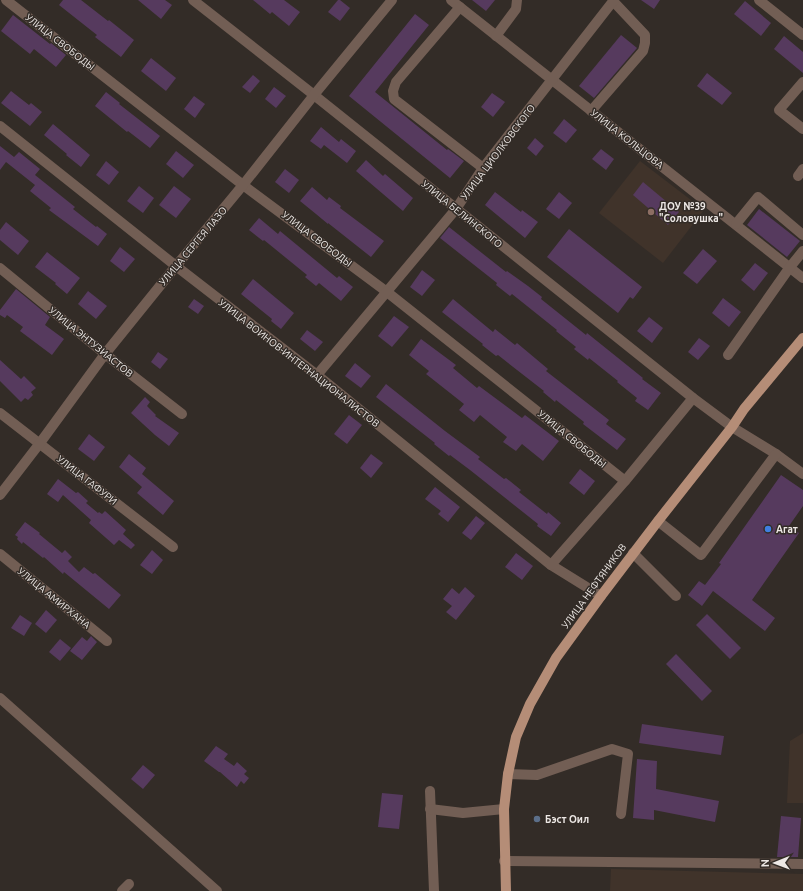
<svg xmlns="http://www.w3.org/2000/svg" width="803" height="891" font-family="Ubuntu,sans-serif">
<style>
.built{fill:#40332a}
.building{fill:#563a5e}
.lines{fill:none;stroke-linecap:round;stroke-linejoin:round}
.minor{stroke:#725e54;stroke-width:10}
.major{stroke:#b58d77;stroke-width:10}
.education-dot{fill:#8d6e63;stroke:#332c27;stroke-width:1.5}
.shop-dot{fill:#3f7fe0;stroke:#332c27;stroke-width:1.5}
.service-dot{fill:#5c6f8a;stroke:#332c27;stroke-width:1.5}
.labels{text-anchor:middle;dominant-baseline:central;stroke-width:3;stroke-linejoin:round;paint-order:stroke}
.street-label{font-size:10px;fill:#ede8e5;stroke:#332c27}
.poi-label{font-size:10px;font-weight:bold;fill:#ede8e5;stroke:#332c27;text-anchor:start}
</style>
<rect width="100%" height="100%" fill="#332c27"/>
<g class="built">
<polygon points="640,161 704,210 663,263 599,213"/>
<polygon points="803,733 803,803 787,803 790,741"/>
<polygon points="611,869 803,874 803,891 610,891"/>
</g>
<g class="building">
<polygon points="63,0 81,0 108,21 109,20 134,40 121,57 95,37 97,35 59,5"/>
<polygon points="138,0 165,0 172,5 161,19"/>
<polygon points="253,0 284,0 300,12 289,26 272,12 270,14"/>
<polygon points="338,0 340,0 350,8 340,21 328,12"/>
<polygon points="472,0 495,0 486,11"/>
<polygon points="641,0 660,0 654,9"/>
<polygon points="745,1 771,23 761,36 734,14"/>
<polygon points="415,14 429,25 375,92 447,150 448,149 464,161 450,178 349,96"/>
<polygon points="13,15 50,44 51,43 66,55 56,67 34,49 30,54 1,31"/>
<polygon points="621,35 637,48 594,98 579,86"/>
<polygon points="784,36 803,52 803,73 774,49"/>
<polygon points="151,58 176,78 166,91 141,71"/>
<polygon points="707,73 732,93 722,105 697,86"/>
<polygon points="253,75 260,81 250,93 242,87"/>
<polygon points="274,87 286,96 276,108 265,99"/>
<polygon points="11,91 29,105 31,103 42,112 30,126 1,103"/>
<polygon points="106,92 120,103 119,104 160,136 150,148 128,131 127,132 95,106"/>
<polygon points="492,93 505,102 493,117 481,107"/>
<polygon points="194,96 205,104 195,118 184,109"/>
<polygon points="564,119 577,130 566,143 553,133"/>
<polygon points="53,124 90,155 81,167 66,155 67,154 44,135"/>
<polygon points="321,127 339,142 341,139 356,151 347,163 324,145 321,149 310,141"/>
<polygon points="535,138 544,146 536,156 527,148"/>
<polygon points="0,146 14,157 19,152 40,169 35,175 75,207 73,209 96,227 97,226 107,234 98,246 49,210 51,208 30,191 35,185 6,162 0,170"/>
<polygon points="601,149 614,159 606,170 592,159"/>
<polygon points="176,151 194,165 183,178 166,164"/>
<polygon points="366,160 383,176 385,174 413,198 403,211 356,171"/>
<polygon points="106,161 119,172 109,185 96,175"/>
<polygon points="285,169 299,180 289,193 275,182"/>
<polygon points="643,182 679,212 668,225 633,195"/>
<polygon points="139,186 154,198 143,213 127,201"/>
<polygon points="174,186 191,199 176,218 159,205"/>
<polygon points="312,187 327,200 329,197 341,206 340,208 384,241 371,257 328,223 328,224 316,214 300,201"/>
<polygon points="495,192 521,212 522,210 538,222 525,238 485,205"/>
<polygon points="559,192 572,203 559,219 546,209"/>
<polygon points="759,209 800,241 787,257 747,225"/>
<polygon points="259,218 278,234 280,231 337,278 339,276 353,287 341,301 319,283 316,286 305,277 307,275 264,240 263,241 249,230"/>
<polygon points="6,222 29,241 18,255 0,240 0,230"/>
<polygon points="449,227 506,272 507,271 528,286 542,297 541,299 586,335 587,333 643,378 642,379 661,393 648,410 635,401 637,398 617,382 618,381 589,358 588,360 574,349 576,347 556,331 557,330 512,294 510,296 496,285 497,283 440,238"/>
<polygon points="569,229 642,287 633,299 630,297 618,313 547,257"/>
<polygon points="120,247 135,259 124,272 110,261"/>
<polygon points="703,249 717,261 697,284 683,273"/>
<polygon points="47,252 80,278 67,294 55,284 56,283 35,267"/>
<polygon points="755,263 768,273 754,291 741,280"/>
<polygon points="422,270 435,280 422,296 410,287"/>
<polygon points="253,279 294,313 281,329 271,321 272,319 241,294"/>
<polygon points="16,289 50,317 45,325 64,339 52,355 20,331 23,327 7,315 5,318 0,315 0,310"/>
<polygon points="88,291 107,306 96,319 78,304"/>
<polygon points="723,298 741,312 729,327 712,313"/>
<polygon points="194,299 204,306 198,314 188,307"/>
<polygon points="453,299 493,332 495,329 515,345 517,343 548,369 546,371 609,420 606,424 626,439 617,450 583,424 584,422 556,400 555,402 543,392 544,391 517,370 498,355 496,356 482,345 483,344 442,312"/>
<polygon points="394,316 409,327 392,347 378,336"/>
<polygon points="649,317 663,328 652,343 637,331"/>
<polygon points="307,330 323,342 315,351 300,339"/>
<polygon points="699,338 710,346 698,360 688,352"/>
<polygon points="421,339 456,365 453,368 477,388 479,386 522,418 525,415 559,441 543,461 522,444 516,451 503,442 507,437 480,415 474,422 459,410 464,404 426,374 429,371 409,355"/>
<polygon points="158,352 168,359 160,369 151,362"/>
<polygon points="0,360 21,379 24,376 36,388 31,392 33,395 28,400 25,398 21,402 0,381"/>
<polygon points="355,363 371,376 361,388 345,376"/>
<polygon points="386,384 445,431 480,457 478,459 504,479 506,478 521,490 519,492 547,514 548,512 561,523 551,536 537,526 538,524 470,470 450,455 449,456 434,444 435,443 376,397"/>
<polygon points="145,397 150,402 147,406 156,415 155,416 179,433 169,446 155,435 131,413"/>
<polygon points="349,415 362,425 347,444 334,434"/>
<polygon points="89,434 105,447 94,461 78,449"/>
<polygon points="129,454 146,468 142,474 174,501 163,515 137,493 142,487 119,467"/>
<polygon points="371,454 383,463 371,478 360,468"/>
<polygon points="580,469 595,481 584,495 569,483"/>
<polygon points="781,475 803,490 803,506 789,526 799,533 752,600 775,618 765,631 713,591 702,606 688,595 699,581 705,585 721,564 719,563"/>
<polygon points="58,479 76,493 78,492 88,501 86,503 98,513 99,512 102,514 105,511 126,530 123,534 135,545 131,549 119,540 114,545 89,523 91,520 63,495 58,502 47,494"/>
<polygon points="435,487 460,507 448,522 438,514 441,511 425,499"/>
<polygon points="476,516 485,523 471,540 462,533"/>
<polygon points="25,522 40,533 39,534 62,553 65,550 72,557 68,561 79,572 84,567 93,574 95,573 121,595 109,609 64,572 63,574 44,557 43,558 23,542 22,544 17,539 18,537 15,535"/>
<polygon points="152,550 163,560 152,574 140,565"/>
<polygon points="516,553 533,566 522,580 505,567"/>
<polygon points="465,587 475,596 456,620 446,612 452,606 443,599 452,588 459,594"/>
<polygon points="46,610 57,620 46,633 35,624"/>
<polygon points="707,614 741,648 730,659 696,625"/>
<polygon points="20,615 32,623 24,636 11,628"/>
<polygon points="91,636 97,642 82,660 70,651 82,637 87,641"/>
<polygon points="60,639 71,648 60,661 49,652"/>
<polygon points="676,654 712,691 702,701 666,664"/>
<polygon points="642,724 724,736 721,755 639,743"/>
<polygon points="216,746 228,754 224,759 234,766 237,762 247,771 244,774 249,778 244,784 241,781 237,787 220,772 219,772 204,761"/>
<polygon points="637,759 657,761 656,789 719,801 715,822 654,810 654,820 633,818"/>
<polygon points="143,765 155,775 143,789 131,779"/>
<polygon points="382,793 403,795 399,829 378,827"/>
<polygon points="781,816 801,818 798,857 777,857"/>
</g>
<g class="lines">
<g class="minor">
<polyline points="6,0 243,185 387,292 625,481"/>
<polyline points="193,0 314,95 693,398 732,427 776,454 803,474"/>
<polyline points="451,0 803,278"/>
<polyline points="759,0 803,35"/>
<polyline points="460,7 396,82 393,91 394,99 483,168"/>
<polyline points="496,36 516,9 517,0"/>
<polyline points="803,82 779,110 803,129"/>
<polyline points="591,111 643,51 645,43 645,35 613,1"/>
<polyline points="0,126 176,266 317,375 551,565 601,596"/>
<polyline points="798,176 803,169"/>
<polyline points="736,224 758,197 803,235"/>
<polyline points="0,268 105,354 182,414"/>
<polyline points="728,355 790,267 803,251"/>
<polyline points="317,375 456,209 483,168 614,0"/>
<polyline points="0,413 173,547"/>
<polyline points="0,495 40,443 105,354 176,266 243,185 314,95 392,0"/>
<polyline points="658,521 701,555 776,454"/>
<polyline points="633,553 676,596"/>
<polyline points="0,554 107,641"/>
<polyline points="551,565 625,481 693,398"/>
<polyline points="0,698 217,891"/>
<polyline points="508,774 537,775 612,749 628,754 621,814"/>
<polyline points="430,791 434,891"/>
<polyline points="430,809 463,813 504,809"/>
<polyline points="504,861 803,864"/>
<polyline points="122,891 129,884"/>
</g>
<polyline class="major" points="506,891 504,809 508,774 516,737 530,704 556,658 601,596 658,521 732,427 744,409 803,338"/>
</g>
<circle class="education-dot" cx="651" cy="212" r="4"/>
<circle class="shop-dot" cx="768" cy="529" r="4"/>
<circle class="service-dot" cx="537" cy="819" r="4"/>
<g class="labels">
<g class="street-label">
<text transform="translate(60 42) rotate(38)">УЛИЦА СВОБОДЫ</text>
<text transform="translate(627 139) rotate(38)">УЛИЦА КОЛЬЦОВА</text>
<text transform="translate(498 152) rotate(-53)">УЛИЦА ЦИОЛКОВСКОГО</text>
<text transform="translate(462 214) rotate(39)">УЛИЦА БЕЛИНСКОГО</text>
<text transform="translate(317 239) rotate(37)">УЛИЦА СВОБОДЫ</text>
<text transform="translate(193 246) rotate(-50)">УЛИЦА СЕРГЕЯ ЛАЗО</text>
<text transform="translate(91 342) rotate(39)">УЛИЦА ЭНТУЗИАСТОВ</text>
<text transform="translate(299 363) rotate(38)">УЛИЦА ВОИНОВ-ИНТЕРНАЦИОНАЛИСТОВ</text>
<text transform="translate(572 439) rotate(39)">УЛИЦА СВОБОДЫ</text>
<text transform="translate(87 480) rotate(38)">УЛИЦА ГАФУРИ</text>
<text transform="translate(594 586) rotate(-54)">УЛИЦА НЕФТЯНИКОВ</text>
<text transform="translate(54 598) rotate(39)">УЛИЦА АМИРХАНА</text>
</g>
<g class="poi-label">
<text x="659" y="206">ДОУ №39<tspan x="659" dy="12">"Соловушка"</tspan></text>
<text x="776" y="529">Агат</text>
<text x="545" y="819">Бэст Оил</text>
</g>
</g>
<g transform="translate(775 863) rotate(269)" stroke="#332c27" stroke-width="3" paint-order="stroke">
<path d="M0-3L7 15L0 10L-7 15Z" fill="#ede8e5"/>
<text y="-6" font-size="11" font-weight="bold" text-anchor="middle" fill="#ede8e5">N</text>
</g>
</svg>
